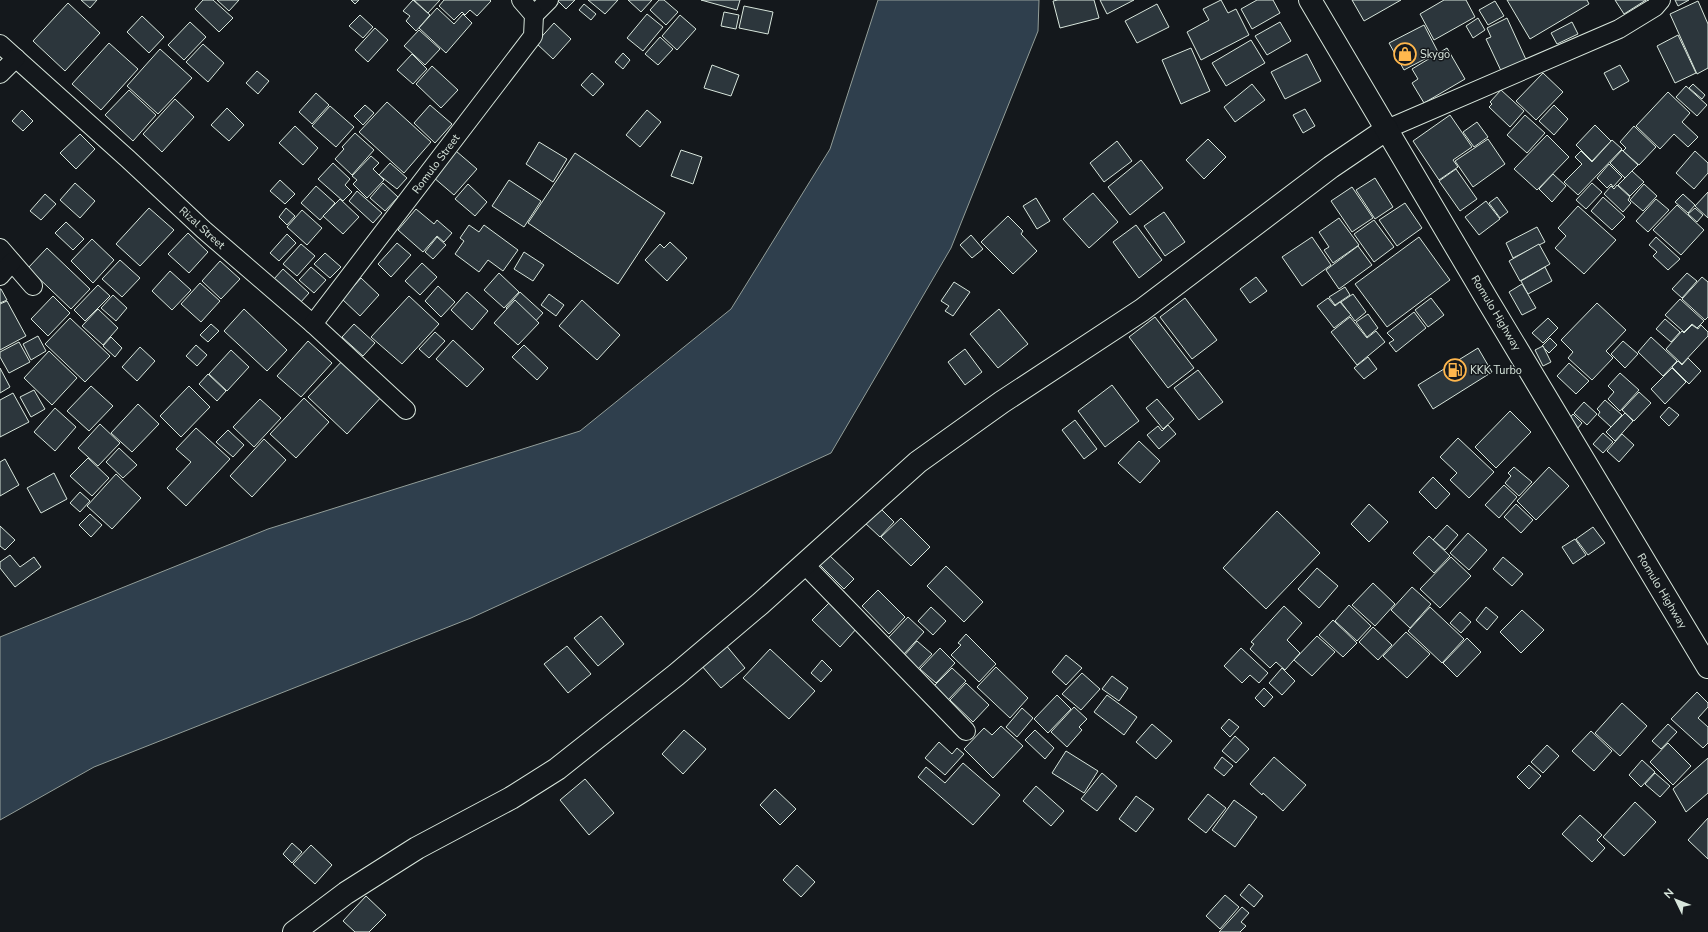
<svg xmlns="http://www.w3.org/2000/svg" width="1708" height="932" font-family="'Nunito Sans',sans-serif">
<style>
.water{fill:#2f3f4d;stroke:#939e99}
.building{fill:#2c363c;stroke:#d8e6dc}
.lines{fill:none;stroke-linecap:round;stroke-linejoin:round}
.minor-casing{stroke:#d8e6dc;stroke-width:20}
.tertiary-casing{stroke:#d8e6dc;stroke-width:24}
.trunk-casing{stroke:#d8e6dc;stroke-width:24}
.minor{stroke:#14181c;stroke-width:18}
.tertiary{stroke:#14181c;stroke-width:22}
.trunk{stroke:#14181c;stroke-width:22}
.labels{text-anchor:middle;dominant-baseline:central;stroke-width:3;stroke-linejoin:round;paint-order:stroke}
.poi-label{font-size:11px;fill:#d8e6dc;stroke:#14181c;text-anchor:start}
.street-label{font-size:11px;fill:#d8e6dc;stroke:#14181c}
</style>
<rect width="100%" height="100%" fill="#14181c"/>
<polygon class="water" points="878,0 1039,0 1038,31 951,248 831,453 471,618 94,767 0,820 0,637 268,529 580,431 731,309 830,149"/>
<g class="building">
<polygon points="81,0 97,0 90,8"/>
<polygon points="203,0 213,0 233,18 219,32 195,9"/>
<polygon points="217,0 239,0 229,11"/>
<polygon points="351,0 359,0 355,4"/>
<polygon points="413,0 430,15 416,31 406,21 410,16 403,11"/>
<polygon points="414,0 440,0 428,13"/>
<polygon points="444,0 490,0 491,1 477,16 470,10 465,15 462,12 454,20 439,6"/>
<polygon points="557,0 575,0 566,9"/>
<polygon points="588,0 618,0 605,14"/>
<polygon points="628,0 652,0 641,12"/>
<polygon points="659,0 664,0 678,12 666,25 650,10"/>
<polygon points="701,0 740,0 737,10"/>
<polygon points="1058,0 1094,0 1099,18 1060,28 1053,1"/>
<polygon points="1100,0 1134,0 1107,14"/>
<polygon points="1221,0 1228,13 1236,9 1249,35 1201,60 1187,32 1209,20 1203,9"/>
<polygon points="1257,0 1273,0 1280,13 1252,29 1241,9"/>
<polygon points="1352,0 1401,0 1364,21"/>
<polygon points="1444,0 1466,0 1475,17 1434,40 1420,14"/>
<polygon points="1507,0 1587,0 1589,4 1530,39"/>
<polygon points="1615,0 1646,0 1624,14"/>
<polygon points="1675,0 1689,0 1678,6"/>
<polygon points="1495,1 1504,16 1488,25 1479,10"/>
<polygon points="1698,1 1708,24 1708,68 1697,74 1670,14"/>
<polygon points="68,3 100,33 65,71 33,41"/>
<polygon points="584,4 596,14 591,20 579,10"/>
<polygon points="1157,4 1169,27 1137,43 1125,21"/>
<polygon points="744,6 773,12 768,34 739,28"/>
<polygon points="437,8 454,24 463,14 472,23 446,53 419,28"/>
<polygon points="724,12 739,15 736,29 721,26"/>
<polygon points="647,14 663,27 643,51 627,38"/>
<polygon points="360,15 373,27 363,38 349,26"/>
<polygon points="680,15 696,29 677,50 662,36"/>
<polygon points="142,16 164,37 149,53 127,32"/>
<polygon points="1478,18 1485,30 1473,38 1466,26"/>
<polygon points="1507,18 1528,64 1503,75 1486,39 1491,37 1487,28"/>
<polygon points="190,22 206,37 184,60 168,45"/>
<polygon points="1280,22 1291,41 1267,55 1255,36"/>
<polygon points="1572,22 1578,34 1557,44 1551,33"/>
<polygon points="554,23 571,39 553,59 536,43"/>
<polygon points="1424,25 1438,52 1404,70 1389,43"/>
<polygon points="375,28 388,40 368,62 355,50"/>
<polygon points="419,30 440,49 425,65 404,46"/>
<polygon points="1678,35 1696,73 1675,83 1657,46"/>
<polygon points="660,37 673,49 658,65 645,54"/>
<polygon points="1251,40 1265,63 1226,86 1212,63"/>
<polygon points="109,43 138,69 101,110 72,84"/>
<polygon points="203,44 224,63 208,82 186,62"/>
<polygon points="1191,48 1210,91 1181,104 1162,60"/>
<polygon points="1447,48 1465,79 1424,103 1412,83 1418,79 1412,69"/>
<polygon points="160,49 192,78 158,114 127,86"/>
<polygon points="623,53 630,60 623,69 615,62"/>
<polygon points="412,54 427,69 413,84 397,70"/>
<polygon points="1307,54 1321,81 1285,99 1271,72"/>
<polygon points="712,65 739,75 731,96 704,88"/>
<polygon points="1620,65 1629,81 1613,90 1604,73"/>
<polygon points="432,66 458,90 441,108 416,84"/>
<polygon points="257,71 269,81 258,94 246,83"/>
<polygon points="592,73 604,84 593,96 581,85"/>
<polygon points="1543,73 1563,92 1536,120 1516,101"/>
<polygon points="1252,84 1265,100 1235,122 1224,107"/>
<polygon points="1693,84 1705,95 1702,99 1689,88"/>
<polygon points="1686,86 1707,105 1697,116 1676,97"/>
<polygon points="129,90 156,115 133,141 105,115"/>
<polygon points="1501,90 1524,111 1510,127 1489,107 1492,104 1490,102"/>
<polygon points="1668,92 1690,113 1682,122 1698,137 1688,147 1674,134 1660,149 1636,126"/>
<polygon points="316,93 329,105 312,124 299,112"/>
<polygon points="175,99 194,117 162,152 143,134"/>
<polygon points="387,102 431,142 404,173 359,132"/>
<polygon points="365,105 374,113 363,125 354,116"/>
<polygon points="430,105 452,124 435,143 414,123"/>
<polygon points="1554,105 1568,119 1554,135 1539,121"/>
<polygon points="330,106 354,127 336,147 312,126"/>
<polygon points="227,108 244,125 229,141 211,125"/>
<polygon points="1305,109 1315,126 1303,133 1293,115"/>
<polygon points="22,110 33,121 23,131 12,121"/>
<polygon points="647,110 661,122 640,147 626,135"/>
<polygon points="1450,115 1472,147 1453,160 1458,167 1439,180 1413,141"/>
<polygon points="1525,115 1545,133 1527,153 1507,135"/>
<polygon points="1477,122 1488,137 1474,147 1463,132"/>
<polygon points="1595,125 1611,141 1592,161 1576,145"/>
<polygon points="295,126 318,148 303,165 279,143"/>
<polygon points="1634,126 1656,147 1639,165 1623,151 1626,148 1620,142"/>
<polygon points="355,133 374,150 352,175 335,159 344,149 342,147"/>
<polygon points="80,134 95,149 76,169 60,153"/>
<polygon points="1547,135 1569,157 1537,190 1514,169"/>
<polygon points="1208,139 1226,157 1204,179 1186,160"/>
<polygon points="1488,139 1505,164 1473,187 1455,161"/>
<polygon points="1612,140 1622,149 1578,195 1564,182 1582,164 1575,157 1581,151 1592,162"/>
<polygon points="1117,141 1132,161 1104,182 1090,163"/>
<polygon points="539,142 567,159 553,182 526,164"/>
<polygon points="681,150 702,157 693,184 671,176"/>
<polygon points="1622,150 1638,165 1625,178 1610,163"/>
<polygon points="456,151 477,169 454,195 433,177"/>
<polygon points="1695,151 1708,163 1708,173 1694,189 1676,173"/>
<polygon points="575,153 665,213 618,284 528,223"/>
<polygon points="371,156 379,163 373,169 384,180 367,198 353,184 357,180 352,176"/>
<polygon points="1141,160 1163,188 1130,215 1108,187"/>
<polygon points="333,163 350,179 345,185 352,192 343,201 318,179"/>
<polygon points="390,163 407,178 397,189 379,175"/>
<polygon points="1609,164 1622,177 1613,187 1611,184 1607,188 1597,178"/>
<polygon points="1456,169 1477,199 1460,211 1439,181"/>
<polygon points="1632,171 1644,182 1630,196 1618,185"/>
<polygon points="1553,174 1566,186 1552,202 1539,189"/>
<polygon points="1375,178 1393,207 1375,219 1356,190"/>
<polygon points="280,180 295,194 285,204 270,191"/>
<polygon points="509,180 541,201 524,227 492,206"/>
<polygon points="75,183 95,201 80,218 60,200"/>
<polygon points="383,183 398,197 385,211 370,198"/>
<polygon points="1592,183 1602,192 1586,209 1576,200"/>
<polygon points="468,184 487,202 475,216 455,199"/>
<polygon points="1644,184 1657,196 1643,211 1630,200"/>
<polygon points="1617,185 1630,197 1628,200 1631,203 1623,212 1604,194 1611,186 1614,189"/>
<polygon points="316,186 335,203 320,220 301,203"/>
<polygon points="1352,187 1373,218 1352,232 1331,201"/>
<polygon points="357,191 382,213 373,223 349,201"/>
<polygon points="1708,192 1708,218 1695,206"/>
<polygon points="1093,193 1118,222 1089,248 1063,219"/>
<polygon points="45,194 56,204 41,220 30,211"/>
<polygon points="1683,194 1695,205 1688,213 1675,202"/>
<polygon points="1497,197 1508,212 1500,218 1489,203"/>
<polygon points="1603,197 1625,217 1612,230 1591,211"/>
<polygon points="1036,198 1050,221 1037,229 1023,206"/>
<polygon points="340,199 359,217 343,234 323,216"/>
<polygon points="1656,199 1669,210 1648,232 1636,221"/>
<polygon points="1486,201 1500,219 1479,235 1465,217"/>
<polygon points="1405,203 1422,228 1397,246 1379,220"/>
<polygon points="1677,205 1704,230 1681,255 1653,230"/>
<polygon points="1578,206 1616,240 1584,274 1555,248 1566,236 1558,228"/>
<polygon points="149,208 174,230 140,266 116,244"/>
<polygon points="286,208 295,216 287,225 279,217"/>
<polygon points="1695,208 1703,215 1697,222 1688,214"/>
<polygon points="416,209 434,224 437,220 452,233 444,242 437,236 423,252 398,230"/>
<polygon points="302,210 322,228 307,245 287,227"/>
<polygon points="1164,212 1185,242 1165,256 1144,226"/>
<polygon points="1008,216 1023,231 1021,234 1037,251 1013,274 981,242"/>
<polygon points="1339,218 1359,245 1333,263 1324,250 1329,247 1319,232"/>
<polygon points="1374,220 1394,247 1374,262 1354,234"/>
<polygon points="66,222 84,239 73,250 55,233"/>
<polygon points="469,225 479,232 484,225 518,250 503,271 488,260 479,272 455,254 464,241 460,238"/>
<polygon points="1136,225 1162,260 1139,278 1113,242"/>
<polygon points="1537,227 1545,242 1513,258 1506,243"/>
<polygon points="188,233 208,252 189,273 168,254"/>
<polygon points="287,234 296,243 279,261 270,253"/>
<polygon points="971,235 983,249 972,258 960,245"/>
<polygon points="437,237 446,245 433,259 425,252"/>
<polygon points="1312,237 1331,265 1302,286 1282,257"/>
<polygon points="1419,237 1450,280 1387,327 1355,284"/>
<polygon points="1656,237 1680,259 1668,270 1653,256 1657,252 1649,245"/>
<polygon points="92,239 114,260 93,283 71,261"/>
<polygon points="670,242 687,258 667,281 645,260 660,244 664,248"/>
<polygon points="397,243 411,255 391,277 378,264"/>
<polygon points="301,244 315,256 297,276 283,264"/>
<polygon points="1539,244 1550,264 1520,281 1509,261"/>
<polygon points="1358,246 1372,265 1339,289 1326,270"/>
<polygon points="47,248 90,289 71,309 28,268"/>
<polygon points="524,252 544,265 533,281 514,269"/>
<polygon points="325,253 341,267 330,278 314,264"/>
<polygon points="120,260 140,278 122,297 102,279"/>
<polygon points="220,261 240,279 221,299 202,281"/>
<polygon points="422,263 437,277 420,295 405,281"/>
<polygon points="311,267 326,280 314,293 299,280"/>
<polygon points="1545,267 1552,281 1528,294 1521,281"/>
<polygon points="283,269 309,293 300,303 274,279"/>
<polygon points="170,271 191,290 172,310 152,291"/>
<polygon points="499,273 519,292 504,308 484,290"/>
<polygon points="1687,273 1697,281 1682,298 1672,289"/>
<polygon points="1256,277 1267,291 1250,303 1240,289"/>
<polygon points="1702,277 1708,282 1708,317 1705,320 1682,299"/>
<polygon points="361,278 379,295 360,316 342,299"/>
<polygon points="954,282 970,292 953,316 945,311 949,306 941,301"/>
<polygon points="200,283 220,301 201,322 181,304"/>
<polygon points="1522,284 1536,308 1522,315 1509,292"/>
<polygon points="98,285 110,296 85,321 74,310"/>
<polygon points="438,286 455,302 441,317 425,301"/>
<polygon points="1345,287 1350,295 1335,305 1329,297"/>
<polygon points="0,289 1,289 7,300 0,303"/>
<polygon points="467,292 488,311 472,330 451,310"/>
<polygon points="520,292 543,313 532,325 524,318 521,321 506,308"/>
<polygon points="549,294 564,305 556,316 541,305"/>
<polygon points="1353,294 1366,312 1355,321 1341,302"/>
<polygon points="113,295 127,308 116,321 101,308"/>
<polygon points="53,296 70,313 48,336 31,319"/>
<polygon points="409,296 439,324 402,364 371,337"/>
<polygon points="1185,298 1217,340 1192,359 1160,317"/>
<polygon points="1328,298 1335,306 1340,302 1351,315 1334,328 1317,306"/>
<polygon points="1431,298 1444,315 1428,327 1415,310"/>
<polygon points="1680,299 1704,321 1697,328 1692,324 1684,332 1665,315"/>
<polygon points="515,300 539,323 518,345 494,323"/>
<polygon points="582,300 620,335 597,360 559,326"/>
<polygon points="7,301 26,336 0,350 0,304"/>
<polygon points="1597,303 1626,330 1606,351 1613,358 1592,380 1568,358 1573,352 1561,340"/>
<polygon points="98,309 118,328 103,345 82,326"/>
<polygon points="244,309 287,350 267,371 224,331"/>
<polygon points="999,309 1028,344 998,368 970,334"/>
<polygon points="1414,312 1426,328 1396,352 1389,343 1394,340 1387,333"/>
<polygon points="1368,314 1378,328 1367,337 1356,322"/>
<polygon points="1155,317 1194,368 1168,388 1129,337"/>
<polygon points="1350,317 1367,338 1376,331 1385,342 1357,365 1331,332"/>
<polygon points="70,318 110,356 85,382 45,344"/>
<polygon points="1548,318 1558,328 1543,343 1532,333"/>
<polygon points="1665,319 1680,332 1671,342 1656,329"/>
<polygon points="211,324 219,331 208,342 200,335"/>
<polygon points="354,324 375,343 363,356 342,337"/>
<polygon points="1692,325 1698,329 1701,325 1708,332 1708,336 1682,364 1666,349 1682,331 1684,333"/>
<polygon points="435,332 445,341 429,358 419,349"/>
<polygon points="38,336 46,351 31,360 23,344"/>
<polygon points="111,337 122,348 115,357 103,346"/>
<polygon points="1651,337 1677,361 1663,376 1638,352"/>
<polygon points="1550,338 1557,345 1549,353 1542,346"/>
<polygon points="453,340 484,369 467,387 436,359"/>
<polygon points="308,341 332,363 301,397 277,376"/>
<polygon points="1623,341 1638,354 1625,368 1611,354"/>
<polygon points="19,342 30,362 9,373 0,357 0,352"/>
<polygon points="196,345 207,355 197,366 186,356"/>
<polygon points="524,345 548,368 537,380 512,357"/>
<polygon points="1543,346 1551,362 1543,366 1535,350"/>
<polygon points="140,347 155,361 137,381 122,367"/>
<polygon points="1478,348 1492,372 1433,409 1418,385"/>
<polygon points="965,349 982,372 965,385 948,362"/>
<polygon points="231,350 249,367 227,391 209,374"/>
<polygon points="49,351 77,378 52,405 24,378"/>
<polygon points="346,357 385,393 347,434 308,397"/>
<polygon points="1368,357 1377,369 1364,379 1354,368"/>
<polygon points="1688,358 1701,371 1689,384 1672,367 1678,361 1682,365"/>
<polygon points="1569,363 1589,381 1576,394 1557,376"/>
<polygon points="0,368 10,387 0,393"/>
<polygon points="1672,368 1686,382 1665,404 1651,389"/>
<polygon points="1198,370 1223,402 1199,420 1174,388"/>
<polygon points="1620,373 1639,390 1620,411 1608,399 1614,392 1608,386"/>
<polygon points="208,374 226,391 217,401 199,384"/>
<polygon points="1112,385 1139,421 1105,447 1078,411"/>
<polygon points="91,386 113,406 89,431 67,411"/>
<polygon points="189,386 210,407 181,437 160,416"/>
<polygon points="34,390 45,409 31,417 20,397"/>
<polygon points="1639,392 1651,403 1634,421 1622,410"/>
<polygon points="13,393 29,422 0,437 0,400"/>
<polygon points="304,398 329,422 296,458 270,434"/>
<polygon points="260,399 281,418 254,447 233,427"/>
<polygon points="1157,399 1174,419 1163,429 1146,408"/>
<polygon points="1605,400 1622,415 1611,427 1598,415 1600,412 1597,409"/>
<polygon points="1584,402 1597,414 1587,425 1574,413"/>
<polygon points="138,404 159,424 132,452 111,433"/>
<polygon points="1669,407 1679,415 1669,426 1660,417"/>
<polygon points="55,408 76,427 55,451 34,432"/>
<polygon points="1510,411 1531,432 1496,468 1475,447"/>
<polygon points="1625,413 1633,421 1615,441 1606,432"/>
<polygon points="1573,414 1582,423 1577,429 1568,420"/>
<polygon points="1075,420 1097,449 1084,459 1062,430"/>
<polygon points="100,424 120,443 98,466 78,448"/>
<polygon points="1168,425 1176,434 1159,449 1147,435 1158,426 1162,431"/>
<polygon points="196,428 230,459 186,506 167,488 191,462 176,449"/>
<polygon points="228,430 244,445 233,457 216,442"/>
<polygon points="1603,433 1613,442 1603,453 1593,444"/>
<polygon points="1622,434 1634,445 1619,462 1607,451"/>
<polygon points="1458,438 1494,472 1469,498 1450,480 1457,473 1440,457"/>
<polygon points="264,439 286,460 252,497 230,476"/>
<polygon points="1139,441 1160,461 1140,483 1118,463"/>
<polygon points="119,448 137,465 123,478 106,462"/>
<polygon points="88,458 109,478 92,496 70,476"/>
<polygon points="5,459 19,485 0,496 0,462"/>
<polygon points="1514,467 1532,482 1519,496 1505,483 1511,476 1508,473"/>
<polygon points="1549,467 1569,486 1536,520 1517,501"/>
<polygon points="54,473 67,499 41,513 27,488"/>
<polygon points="116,474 141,498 112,529 87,506"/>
<polygon points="1433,477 1450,494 1436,509 1419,492"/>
<polygon points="1504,485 1517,497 1499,518 1485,505"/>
<polygon points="80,492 90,501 80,512 70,503"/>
<polygon points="1369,504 1388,522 1369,542 1351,524"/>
<polygon points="1516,504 1533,520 1521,533 1504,517"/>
<polygon points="878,506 894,522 880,537 864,522"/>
<polygon points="1277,511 1320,553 1266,609 1223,568"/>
<polygon points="90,514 102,525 91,537 79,525"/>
<polygon points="901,518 930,547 911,566 881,537"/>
<polygon points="1447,525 1458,535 1445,550 1433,540"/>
<polygon points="0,526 15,540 5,550 0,546"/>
<polygon points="1593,527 1605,543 1588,555 1576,539"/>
<polygon points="1468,533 1487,550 1469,570 1450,553"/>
<polygon points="1429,536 1450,556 1434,573 1413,553"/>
<polygon points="1575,539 1586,555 1573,564 1562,547"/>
<polygon points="10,555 20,567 34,557 41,567 15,587 0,568 0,562"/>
<polygon points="829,555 854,579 844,589 820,565"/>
<polygon points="1451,557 1471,576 1440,608 1420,589"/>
<polygon points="1503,557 1523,574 1512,586 1493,569"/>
<polygon points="946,566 983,602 964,622 927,586"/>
<polygon points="1317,568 1338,586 1319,608 1298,589"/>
<polygon points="1373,583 1395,604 1375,626 1352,605"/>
<polygon points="1412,587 1431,604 1410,628 1391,610"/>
<polygon points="878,590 905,617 889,634 862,606"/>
<polygon points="830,602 857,628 840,647 812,620"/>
<polygon points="1349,605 1371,626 1357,641 1335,621"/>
<polygon points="1284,606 1302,623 1287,640 1300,653 1285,670 1276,662 1270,668 1250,649 1254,644 1251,642"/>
<polygon points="931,607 946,621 933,635 918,621"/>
<polygon points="1430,607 1464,639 1442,663 1408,631"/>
<polygon points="1486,607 1498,617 1487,630 1476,620"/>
<polygon points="1522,610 1544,630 1521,653 1500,632"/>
<polygon points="1460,612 1471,622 1461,633 1450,623"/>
<polygon points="601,616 624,644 598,666 574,638"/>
<polygon points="908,617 924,632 904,654 888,638"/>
<polygon points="1333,620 1357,643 1343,657 1319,635"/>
<polygon points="1373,627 1392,645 1378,660 1359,642"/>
<polygon points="1406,632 1430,654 1407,678 1383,656"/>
<polygon points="966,634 996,664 979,682 951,655 961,645 958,643"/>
<polygon points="1317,636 1335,652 1312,676 1294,660"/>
<polygon points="1467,638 1481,652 1457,677 1443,663"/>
<polygon points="917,641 932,654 917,670 903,657"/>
<polygon points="725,644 745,668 721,688 701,665"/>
<polygon points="567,646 591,674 568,693 544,664"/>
<polygon points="940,648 955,663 936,683 920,669"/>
<polygon points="1241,648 1268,673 1259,683 1250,675 1242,683 1224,666"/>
<polygon points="770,649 815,691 789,719 743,678"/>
<polygon points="1066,655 1082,668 1066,685 1052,672"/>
<polygon points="822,660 832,670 821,682 811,673"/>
<polygon points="996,667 1028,698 1010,718 977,687"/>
<polygon points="952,668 966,681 948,700 934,686"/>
<polygon points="1282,668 1295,681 1282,695 1269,683"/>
<polygon points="1082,673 1100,689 1081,710 1062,694"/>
<polygon points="1112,676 1128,688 1119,701 1102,689"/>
<polygon points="966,683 989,705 973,722 950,700"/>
<polygon points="1264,688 1273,697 1264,707 1255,698"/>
<polygon points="1697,692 1708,703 1708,707 1698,718 1708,727 1708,743 1703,748 1671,719"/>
<polygon points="1057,695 1071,709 1048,733 1034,719"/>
<polygon points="1107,695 1137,717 1124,735 1094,712"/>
<polygon points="1622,703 1647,726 1620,756 1595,733"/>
<polygon points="1074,707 1087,719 1079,727 1082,730 1067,747 1051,732"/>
<polygon points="1022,708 1033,718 1017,737 1006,727"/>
<polygon points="1229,719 1239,727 1230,737 1221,728"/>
<polygon points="1152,724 1172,741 1156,759 1136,742"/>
<polygon points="1668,724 1677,732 1661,749 1652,741"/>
<polygon points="1001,726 1023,746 993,778 964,749 984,728 992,735"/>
<polygon points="684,730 706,749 683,774 662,754"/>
<polygon points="1035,730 1054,748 1045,759 1025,740"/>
<polygon points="1591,731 1612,751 1594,771 1572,751"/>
<polygon points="1235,736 1249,749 1236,763 1222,751"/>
<polygon points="939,742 952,754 957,748 964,754 945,775 925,758"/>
<polygon points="1668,743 1691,766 1673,785 1650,762"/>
<polygon points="1547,745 1559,756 1543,773 1531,762"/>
<polygon points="1066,751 1098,771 1084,793 1052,773"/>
<polygon points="1222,757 1233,766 1224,776 1214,768"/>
<polygon points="1274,757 1306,785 1283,811 1263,793 1262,795 1250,784"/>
<polygon points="1708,758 1708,793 1686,812 1673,789"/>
<polygon points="1642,760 1655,772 1641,787 1629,775"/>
<polygon points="963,763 1000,795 973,825 918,777 926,767 945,783"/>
<polygon points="1529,765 1541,776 1529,789 1517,777"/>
<polygon points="1102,773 1117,786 1097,811 1081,799"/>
<polygon points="1655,773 1670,786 1660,797 1645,784"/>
<polygon points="585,779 614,813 589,835 560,800"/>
<polygon points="1036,786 1064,811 1051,826 1023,801"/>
<polygon points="775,789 796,809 780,825 760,805"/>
<polygon points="1208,794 1226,808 1206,833 1188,819"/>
<polygon points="1136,796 1154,809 1136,832 1119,819"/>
<polygon points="1234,800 1257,817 1235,847 1212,830"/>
<polygon points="1635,802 1656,822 1624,856 1603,837"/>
<polygon points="1580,815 1602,835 1597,840 1605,848 1592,862 1562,834"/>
<polygon points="1708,818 1708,859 1688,840"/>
<polygon points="292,843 302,852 292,863 283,854"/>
<polygon points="311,845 332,865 315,884 293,864"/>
<polygon points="797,865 815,882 801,897 783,880"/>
<polygon points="1249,884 1263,896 1254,907 1240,895"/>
<polygon points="1225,895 1239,907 1220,929 1206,916"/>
<polygon points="366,896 386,915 369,932 355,932 343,921"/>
<polygon points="1242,907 1249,913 1241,922 1246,926 1240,932 1219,932"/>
</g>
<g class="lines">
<g class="minor-casing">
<g id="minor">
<polyline points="534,15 549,0"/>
<polyline points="0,44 128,159 204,230 313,324 406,410"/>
<polyline points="0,74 16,58"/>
<polyline points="1387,129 1619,29 1655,7 1661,0"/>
<polyline points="0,248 33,286"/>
<polyline points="0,276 12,262"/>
<polyline points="313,324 533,36 534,15 521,0"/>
<polyline points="804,564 966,731"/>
</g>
</g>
<g class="tertiary-casing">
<polyline id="tertiary" points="294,932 346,893 417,848 511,798 557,769 676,675 760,604 918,462 1002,402 1142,310 1331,167 1387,129"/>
</g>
<g class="trunk-casing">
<polyline id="trunk" points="1310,0 1488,301 1708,667"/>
</g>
<use href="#minor" class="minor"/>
<use href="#tertiary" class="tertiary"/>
<use href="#trunk" class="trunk"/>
</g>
<defs>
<g id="shop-ring" transform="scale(1.15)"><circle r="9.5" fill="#14181c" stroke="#ffb74d" stroke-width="1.5"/><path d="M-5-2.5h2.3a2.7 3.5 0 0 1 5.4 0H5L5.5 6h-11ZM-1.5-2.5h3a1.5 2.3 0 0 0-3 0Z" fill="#ffb74d"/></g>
<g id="fuel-ring" transform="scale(1.15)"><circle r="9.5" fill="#14181c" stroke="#ffb74d" stroke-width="1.5"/><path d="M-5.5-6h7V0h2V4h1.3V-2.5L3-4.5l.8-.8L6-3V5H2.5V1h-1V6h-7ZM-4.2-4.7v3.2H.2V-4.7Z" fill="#ffb74d"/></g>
</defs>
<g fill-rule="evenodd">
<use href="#shop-ring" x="1405" y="54"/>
<use href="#fuel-ring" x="1455" y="370"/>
</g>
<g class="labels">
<g class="poi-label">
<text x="1420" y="54">Skygo</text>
<text x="1470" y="370">KKK Turbo</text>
</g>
<g class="street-label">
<text transform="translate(436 164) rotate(-53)">Romulo Street</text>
<text transform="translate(202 228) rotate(42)">Rizal Street</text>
<text transform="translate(1496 313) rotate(59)">Romulo Highway</text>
<text transform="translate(1662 591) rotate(59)">Romulo Highway</text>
</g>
</g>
<g transform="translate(1676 900) rotate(313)" stroke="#14181c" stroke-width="3" paint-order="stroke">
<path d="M0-3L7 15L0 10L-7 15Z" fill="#d8e6dc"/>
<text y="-6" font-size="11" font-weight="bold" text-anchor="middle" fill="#d8e6dc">N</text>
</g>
</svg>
